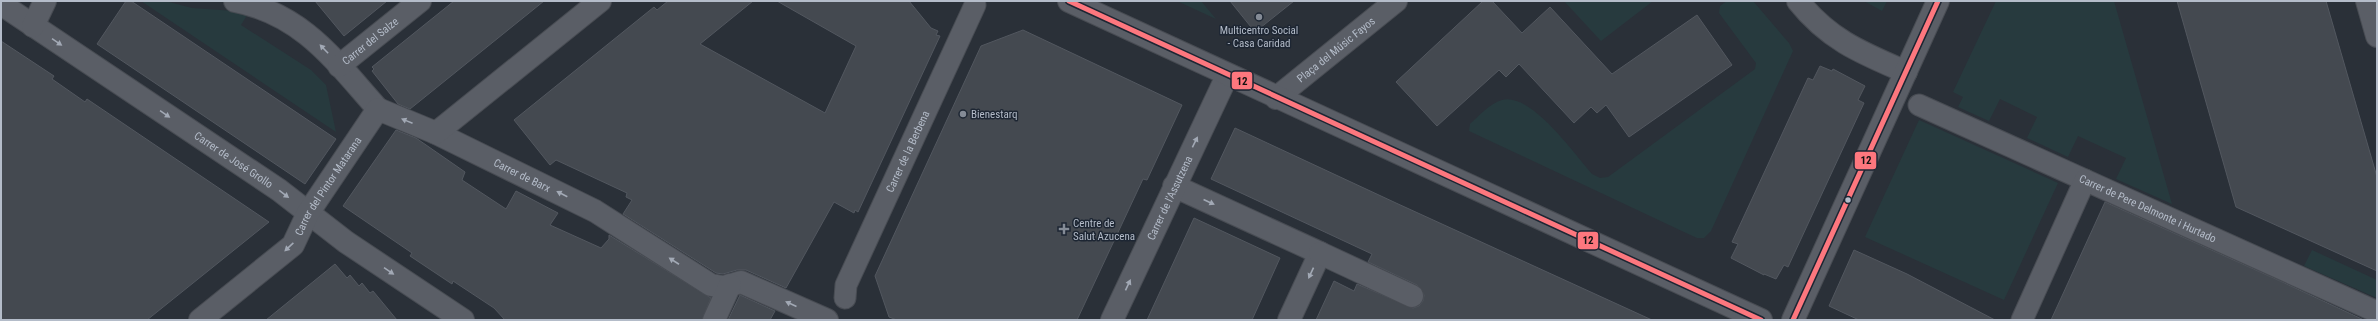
<svg xmlns="http://www.w3.org/2000/svg" width="2378" height="321" font-family="'Roboto Condensed',sans-serif">
<style>
.green{fill:#273a3e}
.building{fill:#444950;stroke:#52575f}
.lines{fill:none;stroke-linecap:round;stroke-linejoin:round}
.pedestrian-casing{stroke:#484c53;stroke-width:23}
.minor-casing{stroke:#484c53;stroke-width:24}
.tertiary-casing{stroke:#484c53;stroke-width:24}
.pedestrian{stroke:#5a5e66;stroke-width:21}
.minor{stroke:#5a5e66;stroke-width:22}
.tertiary{stroke:#5a5e66;stroke-width:22}
.bus-1-casing{stroke:#1d2633;stroke-width:8}
.bus-1{stroke:#fd777e;stroke-width:5}
.oneway{fill:#a2a9b5}
.poi-dot{fill:#848b96;stroke:#1d2633;stroke-width:1.5}
.bus-dot{fill:#b4bcc9;stroke:#1d2633;stroke-width:1.5}
.labels{text-anchor:middle;dominant-baseline:central;stroke-width:3;stroke-linejoin:round;paint-order:stroke}
.poi-label{font-size:11px;fill:#b4bcc9;stroke:#1d2633;text-anchor:start}
.street-label{font-size:11px;fill:#b4bcc9;stroke:#1d2633}
.line-badge{stroke:#1d2633;stroke-width:1.5}
.pale-badge-label{font-size:11px;text-anchor:middle;font-weight:bold;fill:#111}
</style>
<rect width="100%" height="100%" fill="#2a3038"/>
<g class="green">
<polygon points="141,1 165,1 192,8 249,12 241,25 311,70 326,85 336,132"/>
<polygon points="1177,1 1201,1 1216,19"/>
<polygon points="1564,1 1653,1 1601,41"/>
<path d="M1727,1H1753L1789,43L1793,51L1711,231L1704,238H1697L1684,232L1469,131L1470,124C1480,115 1489,104 1502,100C1531,92 1574,154 1592,174L1600,178L1608,177L1755,69L1756,63L1719,13L1720,6Z"/>
<polygon points="1864,1 1887,1 1882,11"/>
<polygon points="1996,1 2114,1 2172,204 2116,179 2126,158 2078,136 2068,157 2027,138 2037,117 2000,99 1989,121 1958,107 1963,97 1953,92"/>
<polygon points="1919,120 2058,183 2004,300 1865,237"/>
<polygon points="2312,250 2377,280 2377,298 2304,266"/>
</g>
<g class="building">
<polygon points="126,1 131,1 336,139 305,184 97,44"/>
<polygon points="315,1 387,1 344,36"/>
<polygon points="454,1 544,1 410,109 398,104 372,71 374,69 372,67"/>
<polygon points="668,1 753,1 700,44 825,113 856,46 777,1 909,1 931,28 938,31 936,35 940,36 858,212 855,210 854,213 834,202 786,288 746,270 737,270 723,274 716,273 623,214 632,200 626,197 627,193 556,160 550,165 514,120 654,7 657,10"/>
<polygon points="1230,1 1294,1 1255,32"/>
<polygon points="1483,1 1492,1 1522,33 1550,7 1612,74 1697,15 1732,65 1629,137 1606,105 1597,113 1591,107 1574,123 1519,64 1506,77 1499,70 1437,126 1396,82"/>
<polygon points="2177,1 2326,1 2377,177 2377,271 2236,207"/>
<polygon points="1023,30 1182,105 1147,180 1143,179 1077,320 897,320 889,317 875,276 981,46"/>
<polygon points="1,41 54,76 52,79 85,102 87,99 269,222 147,320 1,320"/>
<polygon points="1820,66 1832,71 1833,69 1865,86 1858,100 1864,103 1788,267 1784,265 1776,279 1764,274 1764,275 1731,258 1738,244 1732,242 1808,78 1813,80"/>
<polygon points="1235,128 1396,203 1652,320 1316,320 1334,281 1354,291 1357,284 1413,308 1419,306 1423,301 1424,295 1417,285 1368,262 1372,254 1211,179"/>
<polygon points="396,130 416,138 465,172 462,180 506,209 516,191 558,213 550,225 601,248 609,239 609,235 711,298 702,320 505,320 494,308 453,281 452,284 410,256 412,253 343,206"/>
<polygon points="2105,202 2278,280 2364,320 2051,320"/>
<polygon points="1194,218 1280,258 1252,320 1147,320"/>
<polygon points="1854,250 1907,274 1995,320 1859,320 1829,306"/>
<polygon points="335,264 347,278 350,275 359,286 362,283 370,293 373,291 397,320 266,320"/>
<polygon points="740,295 775,311 770,320 728,320"/>
</g>
<g class="lines">
<g class="pedestrian-casing">
<g id="pedestrian">
<path id="s1" d="M1919,105L2377,312"/>
<path id="s2" d="M845,298L846,285L975,5"/>
<polyline points="2022,320 2085,180"/>
</g>
</g>
<g class="minor-casing">
<g id="minor">
<path d="M235,1C303,14 335,61 378,109"/>
<path d="M1798,1C1829,40 1862,53 1906,72"/>
<polyline points="2367,1 2377,36"/>
<path id="s3" d="M1,4L279,190L346,242L463,320"/>
<polyline points="33,26 45,1"/>
<path id="s4" d="M339,66L420,1"/>
<path id="s5" d="M1276,98L1396,1"/>
<path id="s6" d="M436,133L595,211L711,285L724,287L741,282L827,320"/>
<polyline points="1174,186 1320,253 1289,320"/>
<polyline points="1320,253 1412,296"/>
<polyline points="714,320 730,285"/>
<path id="s7" d="M1112,320L1227,76"/>
<polyline points="1793,320 1938,1"/>
</g>
</g>
<g class="tertiary-casing">
<g id="tertiary">
<polyline points="1069,1 1761,320"/>
<path id="s8" d="M200,320L293,245L308,213L378,109L436,133L600,1"/>
</g>
</g>
<use href="#pedestrian" class="pedestrian"/>
<use href="#minor" class="minor"/>
<use href="#tertiary" class="tertiary"/>
<g class="bus-1-casing">
<g id="bus-1">
<polyline points="1069,1 1761,320"/>
<polyline points="1793,320 1938,1"/>
</g>
</g>
<use href="#bus-1" class="bus-1"/>
</g>
<defs><path id="oneway-solid" d="M-6-.8H1V-3.2L6.5 0L1 3.2V.8H-6Z"/></defs>
<g class="oneway">
<use href="#oneway-solid" transform="translate(57 42) rotate(34)"/>
<use href="#oneway-solid" transform="translate(324 49) rotate(-134)"/>
<use href="#oneway-solid" transform="translate(165 114) rotate(34)"/>
<use href="#oneway-solid" transform="translate(407 121) rotate(-158)"/>
<use href="#oneway-solid" transform="translate(1195 142) rotate(-64)"/>
<use href="#oneway-solid" transform="translate(284 194) rotate(37)"/>
<use href="#oneway-solid" transform="translate(562 194) rotate(-153)"/>
<use href="#oneway-solid" transform="translate(1209 202) rotate(25)"/>
<use href="#oneway-solid" transform="translate(289 247) rotate(137)"/>
<use href="#oneway-solid" transform="translate(674 261) rotate(-147)"/>
<use href="#oneway-solid" transform="translate(389 271) rotate(34)"/>
<use href="#oneway-solid" transform="translate(1311 273) rotate(115)"/>
<use href="#oneway-solid" transform="translate(1128 285) rotate(-65)"/>
<use href="#oneway-solid" transform="translate(791 304) rotate(-156)"/>
</g>
<g class="poi-dot">
<circle cx="1259" cy="17" r="4"/>
<circle cx="963" cy="114" r="4"/>
<path d="M1062 223h4v4h4v4h-4v4h-4v-4h-4v-4h4z"/>
</g>
<circle class="bus-dot" cx="1848" cy="200" r="3.5"/>
<g class="labels">
<g class="poi-label">
<text x="1259" y="30" text-anchor="middle">Multicentro Social<tspan x="1259" dy="13">- Casa Caridad</tspan></text>
<text x="971" y="114">Bienestarq</text>
<text x="1073" y="223">Centre de<tspan x="1073" dy="13">Salut Azucena</tspan></text>
</g>
<g class="street-label">
<text stroke="none"><textPath href="#s4" startOffset="40">Carrer del Salze</textPath></text>
<text stroke="none"><textPath href="#s5" startOffset="77">Plaça del Músic Fayos</textPath></text>
<text stroke="none"><textPath href="#s2" startOffset="160">Carrer de la Berbena</textPath></text>
<text stroke="none"><textPath href="#s3" startOffset="280">Carrer de José Grollo</textPath></text>
<text stroke="none"><textPath href="#s6" startOffset="96">Carrer de Barx</textPath></text>
<text stroke="none"><textPath href="#s8" startOffset="188">Carrer del Pintor Matarana</textPath></text>
<text stroke="none"><textPath href="#s7" startOffset="135">Carrer de l'Assutzena</textPath></text>
<text stroke="none"><textPath href="#s1" startOffset="251">Carrer de Pere Delmonte i Hurtado</textPath></text>
</g>
</g>
<g class="line-badge">
<rect x="1231" y="71" width="22" height="19" rx="4" fill="#fd777e"/>
<rect x="1854" y="151" width="23" height="19" rx="4" fill="#fd777e"/>
<rect x="1577" y="231" width="22" height="19" rx="4" fill="#fd777e"/>
</g>
<g class="pale-badge-label">
<text x="1242" y="85">12</text>
<text x="1866" y="164">12</text>
<text x="1588" y="244">12</text>
</g>
<rect width="2378" height="321" fill="none" stroke="#b4bcc9" stroke-width="4"/>
</svg>
